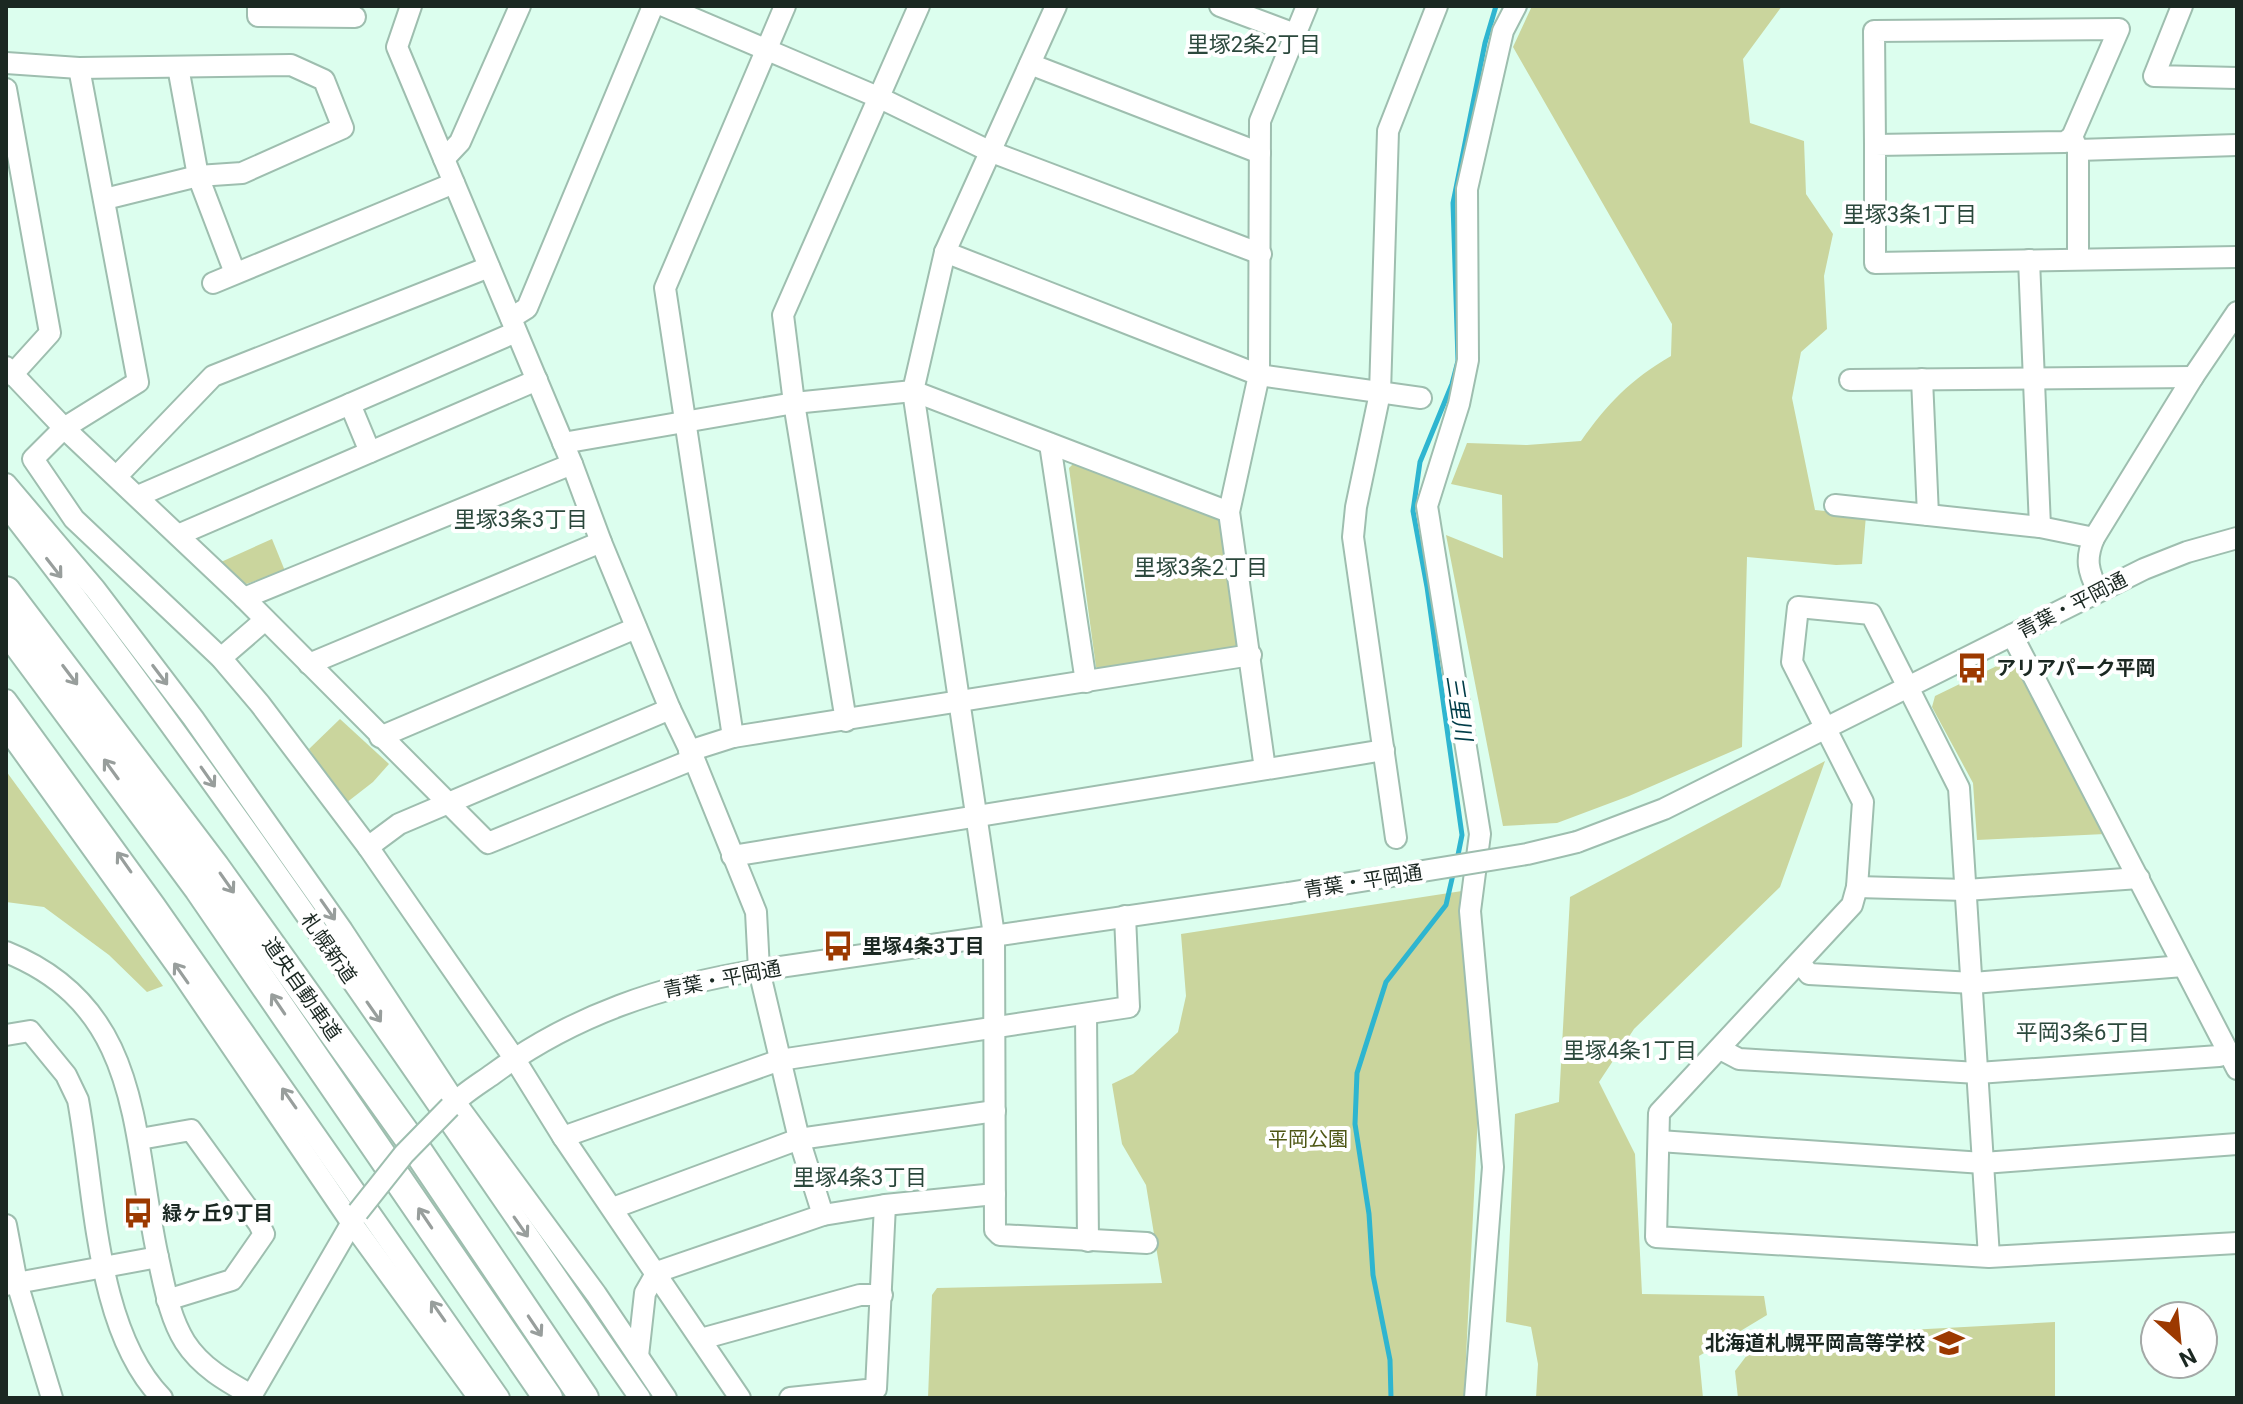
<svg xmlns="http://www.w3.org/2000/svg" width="2243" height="1404" font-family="Roboto,'Noto Sans JP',sans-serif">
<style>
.green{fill:#cad59d}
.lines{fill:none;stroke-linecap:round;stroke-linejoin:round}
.stream{stroke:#2eb5d0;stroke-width:5}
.minor-casing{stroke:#9ebeaf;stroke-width:24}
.highway-casing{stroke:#9ebeaf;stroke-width:32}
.minor{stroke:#fff;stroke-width:20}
.highway{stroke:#fff;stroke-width:28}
.minor-bridge-casing{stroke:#9ebeaf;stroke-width:24;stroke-linecap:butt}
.minor-bridge{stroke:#fff;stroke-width:20}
.oneway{stroke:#989e9c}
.labels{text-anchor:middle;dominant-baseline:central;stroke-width:8;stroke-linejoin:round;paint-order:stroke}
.street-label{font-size:20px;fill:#1b2822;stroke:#fff}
.poi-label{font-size:20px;font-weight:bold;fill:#1b2822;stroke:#fff;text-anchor:start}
.park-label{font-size:20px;fill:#4e5715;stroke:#fff}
.neighbourhood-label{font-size:22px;fill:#2b483c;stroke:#fff}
.water-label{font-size:22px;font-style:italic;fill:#003c47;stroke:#fff}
</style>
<rect width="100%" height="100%" fill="#dcfeee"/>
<g class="green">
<path d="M1532,6H1782L1743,59L1750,123L1804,141L1806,194L1833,234L1824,276L1827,329L1801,352L1792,398L1815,510L1866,515L1862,564L1836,565L1747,557L1742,747L1629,796L1557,823L1503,826L1446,535L1503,558L1502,495L1451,484L1467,443L1527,445L1581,441C1608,403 1630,380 1671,356L1672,324L1513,47Z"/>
<polygon points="1074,463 1227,521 1243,646 1101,670 1096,667 1069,468"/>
<polygon points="272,539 285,571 243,585 221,562"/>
<polygon points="2009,660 2017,663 2105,834 1977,840 1973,783 1932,707 1935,696"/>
<polygon points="340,719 389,764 373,782 346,803 309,749"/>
<polygon points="1825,761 1780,887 1634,1029 1599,1082 1635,1154 1642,1294 1764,1296 1767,1315 1699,1356 1703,1398 1536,1398 1538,1364 1531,1327 1506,1322 1515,1114 1559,1102 1570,897"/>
<polygon points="6,771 163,986 147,992 109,955 44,907 6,902"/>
<polygon points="1462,891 1479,1094 1464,1398 928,1398 932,1295 937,1288 1162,1283 1146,1185 1122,1144 1112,1084 1133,1074 1178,1032 1186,996 1181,934"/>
<polygon points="2055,1322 2055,1398 1738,1398 1735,1371 1760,1338"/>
</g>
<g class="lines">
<g class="stream">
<polyline points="1457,860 1462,835 1427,587 1413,511 1420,462 1452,384 1458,361 1453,203 1485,43 1496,6"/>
<polyline points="1391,1398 1390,1360 1373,1275 1369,1214 1355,1124 1357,1073 1386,982 1446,905 1454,870"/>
</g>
<g class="minor-casing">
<g id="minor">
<polyline points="258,6 258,16 355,17"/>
<polyline points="411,6 397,47 572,464 601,542 670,709 694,759 756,912 759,970 799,1139 823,1215"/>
<polyline points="664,6 880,98 989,151 1261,254"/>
<polyline points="1056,6 945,252 913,391 994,935 995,1230 1000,1235 1147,1243"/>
<polyline points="1220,6 1295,34"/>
<polyline points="2182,6 2154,76 2237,78"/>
<polyline points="6,63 79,68 291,65 324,80 343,128 242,173 198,176 105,199"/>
<polyline points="1030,64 1260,153"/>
<polyline points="178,67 198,176 235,273"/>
<polyline points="79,68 138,382 64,428 33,459 74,519 221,658 260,704 368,847 514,1058 563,1137 740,1398"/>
<polyline points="6,89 50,333 12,375"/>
<polyline points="1875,145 1874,31 2119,29 2072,137"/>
<polyline points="2237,145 2078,150 2072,137 2065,142 1875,145 1875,263 2237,257"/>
<polyline points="444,159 460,142 520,6"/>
<polyline points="945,252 1259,375 1421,398"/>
<polyline points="2078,259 2078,150"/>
<polyline points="2029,260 2040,527"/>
<polyline points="213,283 454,183"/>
<polyline points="511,318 527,308 653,6"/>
<polyline points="6,367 64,428 244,598 488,843 694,759"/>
<polyline points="1922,379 1928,515"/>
<polyline points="1850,380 2193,377"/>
<polyline points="350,404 370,452"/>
<polyline points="563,443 794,403 913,391 1229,512"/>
<polyline points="1050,444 1086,682"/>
<polyline points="117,476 213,376 489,267"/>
<polyline points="6,484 95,589 193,718 342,930 455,1102 596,1294 666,1398"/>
<polyline points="138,496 516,332"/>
<polyline points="1835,505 2040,527 2094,538"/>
<path d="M6,506C230,794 432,1098 640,1398"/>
<polyline points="178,535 537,380"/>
<path d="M2098,591C2088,571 2085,559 2094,538L2193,377L2237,312"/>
<polyline points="244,598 572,464"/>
<polyline points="2012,635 2237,1069"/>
<polyline points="221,658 265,620"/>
<polyline points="309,664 601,542"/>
<polyline points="6,700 154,904 499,1398"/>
<polyline points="846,721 794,403 783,315 919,6"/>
<polyline points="6,728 179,969 351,1222 479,1398"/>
<polyline points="380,737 636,628"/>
<polyline points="733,737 665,288 785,6"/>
<polyline points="689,751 733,737 1251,655"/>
<polyline points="1265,769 1229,512 1259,375 1260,121 1307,6"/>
<polyline points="1396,838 1353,537 1356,507 1380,393 1388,131 1437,6"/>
<polyline points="1577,842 1664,809 2144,569 2187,552 2237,538"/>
<polyline points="368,847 399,824 670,709"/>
<polyline points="732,856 1384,750"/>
<polyline points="1857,887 1966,890 2139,878"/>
<path d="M6,952C146,1008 131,1139 159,1262C165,1289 170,1318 185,1342C201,1367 226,1381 251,1395"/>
<polyline points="1800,963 1809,974 1973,983 2183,966"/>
<polyline points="1086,1014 1088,1241"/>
<path d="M6,1035L30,1031L66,1075L78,1100C95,1190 95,1330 162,1398"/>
<polyline points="1720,1049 1739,1059 1978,1073 2219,1056 2228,1053"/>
<path d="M450,1107C462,1094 479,1084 493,1074C573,1015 663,985 759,970L1288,893"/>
<polyline points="563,1137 780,1060 1129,1007 1125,916"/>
<polyline points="140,1139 191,1130 259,1224 264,1234 232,1280 167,1300"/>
<polyline points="1659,1141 1983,1163 2237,1144"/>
<polyline points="613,1208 799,1139 995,1111"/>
<polyline points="6,1225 17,1283 52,1398"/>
<polyline points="1989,1257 1959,788 1871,614 1798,607 1792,662 1863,802 1857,887 1852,905 1659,1113 1656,1237 1989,1257 2237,1243"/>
<polyline points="6,1285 158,1257"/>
<polyline points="701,1339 860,1295 882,1295"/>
<polyline points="638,1356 645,1293 657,1272 823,1215 885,1205 995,1194"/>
<polyline points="250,1398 358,1212"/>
<polyline points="790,1398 876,1389 885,1205"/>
<polyline points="1475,1398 1493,1167 1470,911 1480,834 1427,506 1459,404 1468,360 1467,189 1503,31 1516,6"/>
</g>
</g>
<g class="highway-casing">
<g id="highway">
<polyline points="6,591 215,867 415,1147 584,1398"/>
<polyline points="6,628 199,889 548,1398"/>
</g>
</g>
<use href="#minor" class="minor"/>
<use href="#highway" class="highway"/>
<g class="minor-bridge-casing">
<g id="minor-bridge">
<polyline points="1288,893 1527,854 1577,842"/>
<polyline points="358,1212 404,1154 450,1107"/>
</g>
</g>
<use href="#minor-bridge" class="minor-bridge"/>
</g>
<defs><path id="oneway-shaft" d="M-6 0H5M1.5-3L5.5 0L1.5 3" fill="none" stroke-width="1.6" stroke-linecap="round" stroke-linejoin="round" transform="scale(2)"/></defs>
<g class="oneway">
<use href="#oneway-shaft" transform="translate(54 568) rotate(52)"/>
<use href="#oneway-shaft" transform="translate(70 675) rotate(53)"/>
<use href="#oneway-shaft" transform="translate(160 675) rotate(53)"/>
<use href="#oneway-shaft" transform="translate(111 769) rotate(-126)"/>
<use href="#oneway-shaft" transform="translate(208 777) rotate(55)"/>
<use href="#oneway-shaft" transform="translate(124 862) rotate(-125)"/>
<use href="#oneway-shaft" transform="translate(227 883) rotate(55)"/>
<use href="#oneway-shaft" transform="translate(328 910) rotate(55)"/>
<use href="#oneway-shaft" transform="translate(181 973) rotate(-125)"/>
<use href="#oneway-shaft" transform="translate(278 1004) rotate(-124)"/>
<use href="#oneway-shaft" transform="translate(374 1012) rotate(55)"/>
<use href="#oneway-shaft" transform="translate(289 1098) rotate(-125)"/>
<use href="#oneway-shaft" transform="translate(425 1218) rotate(-124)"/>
<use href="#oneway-shaft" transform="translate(521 1227) rotate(55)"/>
<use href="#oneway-shaft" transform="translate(438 1311) rotate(-125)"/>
<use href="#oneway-shaft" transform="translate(535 1326) rotate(56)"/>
</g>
<defs>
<g id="bus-bare" transform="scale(2.4)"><path d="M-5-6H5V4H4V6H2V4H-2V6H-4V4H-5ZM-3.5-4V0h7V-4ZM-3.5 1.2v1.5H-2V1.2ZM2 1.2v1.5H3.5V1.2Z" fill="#9c3900" stroke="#fff" stroke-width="2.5" paint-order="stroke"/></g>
<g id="school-bare" transform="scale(2.4)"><path d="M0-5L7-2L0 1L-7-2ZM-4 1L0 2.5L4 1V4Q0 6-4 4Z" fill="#9c3900" stroke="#fff" stroke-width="2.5" paint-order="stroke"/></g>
</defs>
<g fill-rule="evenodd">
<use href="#bus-bare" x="1972" y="668"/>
<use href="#bus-bare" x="838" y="946"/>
<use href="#bus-bare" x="138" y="1213"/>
<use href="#school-bare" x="1949" y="1343"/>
</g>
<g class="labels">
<g class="street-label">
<text transform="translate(2072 605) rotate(-27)">青葉・平岡通</text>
<text transform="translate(1363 881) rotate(-9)">青葉・平岡通</text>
<text transform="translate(329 948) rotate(55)">札幌新道</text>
<text transform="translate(722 979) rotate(-11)">青葉・平岡通</text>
<text transform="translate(302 989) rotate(55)">道央自動車道</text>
</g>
<g class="poi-label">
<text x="1996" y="668">アリアパーク平岡</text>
<text x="862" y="946">里塚4条3丁目</text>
<text x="162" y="1213">緑ヶ丘9丁目</text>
<text x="1925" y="1343" text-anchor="end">北海道札幌平岡高等学校</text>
</g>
<g class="park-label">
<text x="1308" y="1139">平岡公園</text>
</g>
<g class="neighbourhood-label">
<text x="1254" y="44">里塚2条2丁目</text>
<text x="1910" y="214">里塚3条1丁目</text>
<text x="521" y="519">里塚3条3丁目</text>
<text x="1201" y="567">里塚3条2丁目</text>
<text x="2083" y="1032">平岡3条6丁目</text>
<text x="1630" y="1050">里塚4条1丁目</text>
<text x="860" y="1177">里塚4条3丁目</text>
</g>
<g class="water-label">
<text transform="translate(1459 708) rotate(81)">三里川</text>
</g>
</g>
<rect width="2243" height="1404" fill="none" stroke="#1b2822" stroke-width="16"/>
<g transform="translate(2179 1340) rotate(153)"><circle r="38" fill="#ffffff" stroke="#a4a9a7" stroke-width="2"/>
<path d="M0-6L14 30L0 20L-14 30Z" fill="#9c3900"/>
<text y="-12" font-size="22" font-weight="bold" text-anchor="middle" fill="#1b2822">N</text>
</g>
</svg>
